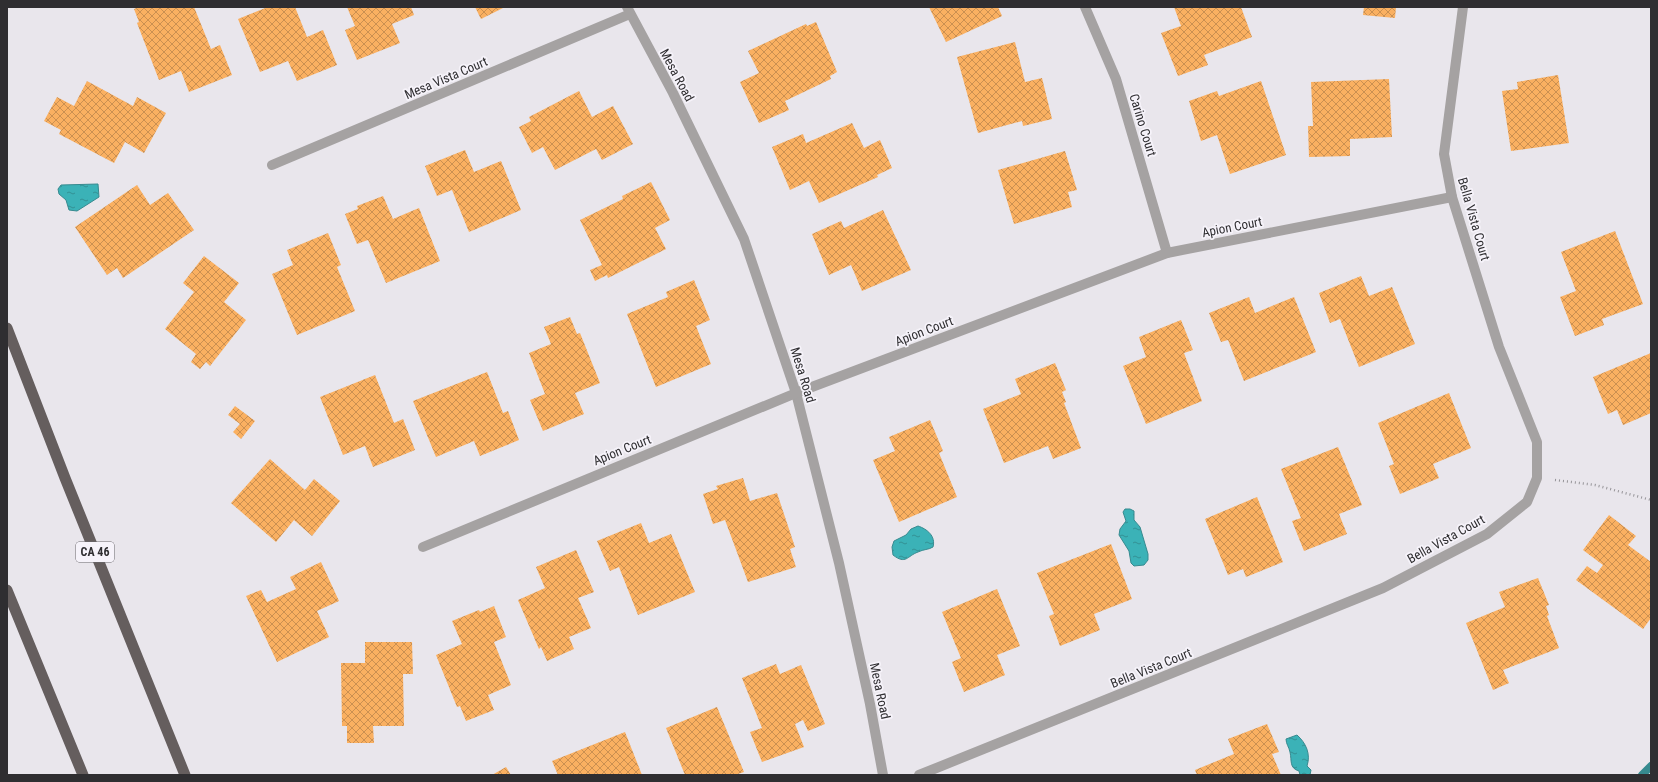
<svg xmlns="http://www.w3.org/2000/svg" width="1658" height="782" font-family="'Roboto Condensed',sans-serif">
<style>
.water{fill:url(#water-ripples);stroke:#378a8f}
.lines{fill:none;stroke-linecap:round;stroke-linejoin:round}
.stream{stroke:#378a8f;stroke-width:8}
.building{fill:url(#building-cross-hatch)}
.path{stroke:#969498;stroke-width:2.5;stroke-dasharray:1 3;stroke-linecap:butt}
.minor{stroke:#a5a2a2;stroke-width:10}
.trunk{stroke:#655e5e;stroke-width:11}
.labels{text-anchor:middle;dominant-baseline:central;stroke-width:3.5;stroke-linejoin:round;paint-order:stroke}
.shield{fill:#f6f3fa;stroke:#6b696d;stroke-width:1}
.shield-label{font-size:12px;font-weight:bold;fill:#2f2e31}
.street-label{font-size:13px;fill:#2f2e31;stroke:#f6f3fa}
</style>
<defs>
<pattern id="water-ripples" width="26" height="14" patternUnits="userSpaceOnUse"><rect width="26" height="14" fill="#3bb2b7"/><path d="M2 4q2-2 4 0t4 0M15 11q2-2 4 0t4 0" fill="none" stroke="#329195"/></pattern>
<pattern id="building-cross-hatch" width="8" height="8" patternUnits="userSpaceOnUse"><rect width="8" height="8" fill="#fab061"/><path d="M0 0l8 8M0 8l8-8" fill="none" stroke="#cb9051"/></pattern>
</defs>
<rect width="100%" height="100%" fill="#e9e6ec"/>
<g class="water">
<polygon points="98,184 99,197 77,211 69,210 66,200 59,194 58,189 61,185"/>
<polygon points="1125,509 1130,509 1134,511 1134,520 1140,527 1148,554 1148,560 1144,565 1134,566 1131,563 1129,551 1119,535 1120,529 1126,521 1123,512"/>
<path d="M918,526C927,529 936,536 933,547C928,550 924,549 918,552C907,556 906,565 893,555L892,547L894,541L906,535L911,529Z"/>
<path d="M1297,735C1306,743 1311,754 1307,766L1311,770L1310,775H1300L1299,771C1289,768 1292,761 1290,752C1289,747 1286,744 1286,739Z"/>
</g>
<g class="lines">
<polyline class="stream" points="1642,775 1651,766"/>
</g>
<g class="building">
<polygon points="139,7 194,7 211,49 220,45 232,75 189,92 181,71 159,80 137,23 139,22 134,9"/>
<polygon points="268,7 295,7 307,37 323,30 337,65 297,81 288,61 260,72 238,19"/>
<polygon points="347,7 411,7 414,15 392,24 400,43 357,60 345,30 355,26"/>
<polygon points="475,7 505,7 481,19"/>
<polygon points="929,7 998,7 1002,16 946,42"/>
<polygon points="1174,7 1241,7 1252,37 1204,55 1208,65 1178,76 1161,33 1181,26"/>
<polygon points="1364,7 1396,7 1395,18 1363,15"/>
<polygon points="816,22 837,72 830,76 831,79 785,101 789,110 759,123 740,82 759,73 748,51 806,24 807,26"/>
<polygon points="1015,42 1025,82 1042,78 1052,119 1023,126 1022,121 978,133 957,57"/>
<polygon points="1558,75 1569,143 1511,151 1502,91 1518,89 1517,82"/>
<polygon points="1389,79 1392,137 1350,139 1350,156 1309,157 1308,126 1313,126 1311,82"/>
<polygon points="87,81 133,106 137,97 166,113 144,153 125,142 114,163 59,134 61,130 44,121 57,97 74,106"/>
<polygon points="1261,81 1286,155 1230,174 1217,135 1201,141 1189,101 1217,91 1219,96"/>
<polygon points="579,91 592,117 613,106 633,144 602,160 596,149 555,170 543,147 532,153 519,127 531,121 529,117"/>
<polygon points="852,123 864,148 880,140 892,168 877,175 878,177 819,203 809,181 790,190 772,147 803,134 806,143"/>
<polygon points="465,150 474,172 501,161 521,210 469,232 452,190 437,196 425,166"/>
<polygon points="1065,151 1077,190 1068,192 1072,207 1014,224 998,170"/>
<polygon points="651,182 670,220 655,228 666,249 608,278 607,275 595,281 590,270 602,265 580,220 623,199 622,196"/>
<polygon points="137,185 150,205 168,193 194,230 123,278 117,268 107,275 75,227"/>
<polygon points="383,196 393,219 419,208 440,261 386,283 368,240 357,244 345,214 358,209 357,206"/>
<polygon points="883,210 911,270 862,291 851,265 829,275 812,234 841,221 844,228"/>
<polygon points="1615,231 1643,304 1602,319 1604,325 1575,336 1560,297 1576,291 1561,252"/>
<polygon points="328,233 341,265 337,267 355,311 297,335 272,274 293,265 287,250"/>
<polygon points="204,256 239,283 224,302 246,320 210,366 206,362 200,369 191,362 196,354 165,329 194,292 183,283"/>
<polygon points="1361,276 1369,296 1392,287 1415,344 1359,367 1340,319 1330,323 1319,293"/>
<polygon points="694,280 710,320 696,326 711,364 656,387 627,314 668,297 666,292"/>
<polygon points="1249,297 1255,313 1294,297 1316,352 1244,381 1228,340 1221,342 1209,313"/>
<polygon points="570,317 577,334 580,333 600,383 575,393 584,414 543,431 530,400 545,394 529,353 551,344 544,327"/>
<polygon points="1181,320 1193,350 1184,353 1202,401 1146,424 1123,366 1146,357 1139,337"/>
<polygon points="1651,353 1651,413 1623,425 1617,410 1608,414 1593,377"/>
<polygon points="1055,363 1066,390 1062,392 1066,402 1064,403 1081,448 1053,459 1048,446 1004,463 983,409 1021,394 1015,379"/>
<polygon points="487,372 503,413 508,411 519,440 480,456 474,441 436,457 413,401"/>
<polygon points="375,375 394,423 403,419 415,450 373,467 365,446 343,455 320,397"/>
<polygon points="1449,393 1471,448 1433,464 1439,478 1400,494 1389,466 1394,464 1378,423"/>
<polygon points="235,406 255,421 241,439 233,432 240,424 228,415"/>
<polygon points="930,420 943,451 939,453 957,497 899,522 873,460 895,451 889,437"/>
<polygon points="1338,447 1362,505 1339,514 1347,534 1304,551 1292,521 1301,518 1281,469"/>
<polygon points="270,459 305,490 314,479 340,501 312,536 294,520 276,542 231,503"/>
<polygon points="743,478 750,501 777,493 795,547 790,549 796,567 748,582 725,520 713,524 703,494 718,489 716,486"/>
<polygon points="1257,497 1283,562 1246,577 1243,569 1228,575 1205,519"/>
<polygon points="1609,515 1636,536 1628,545 1651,562 1651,618 1643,629 1576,580 1587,566 1597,573 1603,565 1583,550"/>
<polygon points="641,523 649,543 671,534 695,592 638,615 619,567 610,571 597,541"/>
<polygon points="1111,544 1132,599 1094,614 1100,630 1060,646 1049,616 1054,614 1037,573"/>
<polygon points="576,550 594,592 578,598 591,628 569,637 574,649 547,661 541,647 539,649 518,600 545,588 536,567"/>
<polygon points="321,562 339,601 317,611 329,637 277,662 246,596 261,590 267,602 296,589 290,577"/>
<polygon points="1538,578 1549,605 1546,606 1549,615 1547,616 1559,648 1503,670 1509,683 1493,690 1466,623 1505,607 1499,592"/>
<polygon points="997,589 1020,646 997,655 1005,675 964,692 952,662 961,658 942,612"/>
<polygon points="494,606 506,637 494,642 511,685 488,695 494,710 466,721 460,706 457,707 436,655 462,644 452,621 479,610 480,612"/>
<polygon points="365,642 412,642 413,674 403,674 404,726 373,726 374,743 347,743 347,726 342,726 341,663 365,663"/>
<polygon points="776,664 780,674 801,665 825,724 808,731 803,720 795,724 804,747 762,762 750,732 762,728 742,678"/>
<polygon points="717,707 744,772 735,775 685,775 666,728"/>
<polygon points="1267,724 1279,752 1272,754 1281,775 1197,775 1195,770 1234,754 1228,739"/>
<polygon points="625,732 642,775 558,775 552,761"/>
<polygon points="506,767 511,775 492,775"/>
</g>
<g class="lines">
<polyline class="path" points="1555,480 1595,485 1651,500"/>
<g class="minor">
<polyline points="627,7 673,93 744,239 796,393 839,563 870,704 883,775"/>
<polyline points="1085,7 1116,79 1167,253"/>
<polyline points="272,165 630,14"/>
<polyline points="423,547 796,393 1167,253 1452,197"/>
<polyline points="919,775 1383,588 1487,534 1527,502 1537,478 1537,442 1499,347 1452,197 1444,154 1463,7"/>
</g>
<g class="trunk">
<polyline points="7,328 65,478 185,775"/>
<polyline points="7,590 83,775"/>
</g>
</g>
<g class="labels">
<rect class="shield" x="76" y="542" width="38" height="20" rx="3"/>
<g class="shield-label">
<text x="95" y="552">CA 46</text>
</g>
<g class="street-label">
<text transform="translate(677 75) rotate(62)">Mesa Road</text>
<text transform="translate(446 78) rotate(-23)">Mesa Vista Court</text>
<text transform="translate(1143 125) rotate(73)">Carino Court</text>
<text transform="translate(1474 219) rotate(74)">Bella Vista Court</text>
<text transform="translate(1232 227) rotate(-11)">Apion Court</text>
<text transform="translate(924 331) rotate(-21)">Apion Court</text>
<text transform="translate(803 375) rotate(73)">Mesa Road</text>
<text transform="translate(622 450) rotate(-22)">Apion Court</text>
<text transform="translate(1446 539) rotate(-29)">Bella Vista Court</text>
<text transform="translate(1151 668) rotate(-22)">Bella Vista Court</text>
<text transform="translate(880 691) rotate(78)">Mesa Road</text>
</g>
</g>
<rect width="1658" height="782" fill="none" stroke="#2f2e31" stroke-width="16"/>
</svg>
